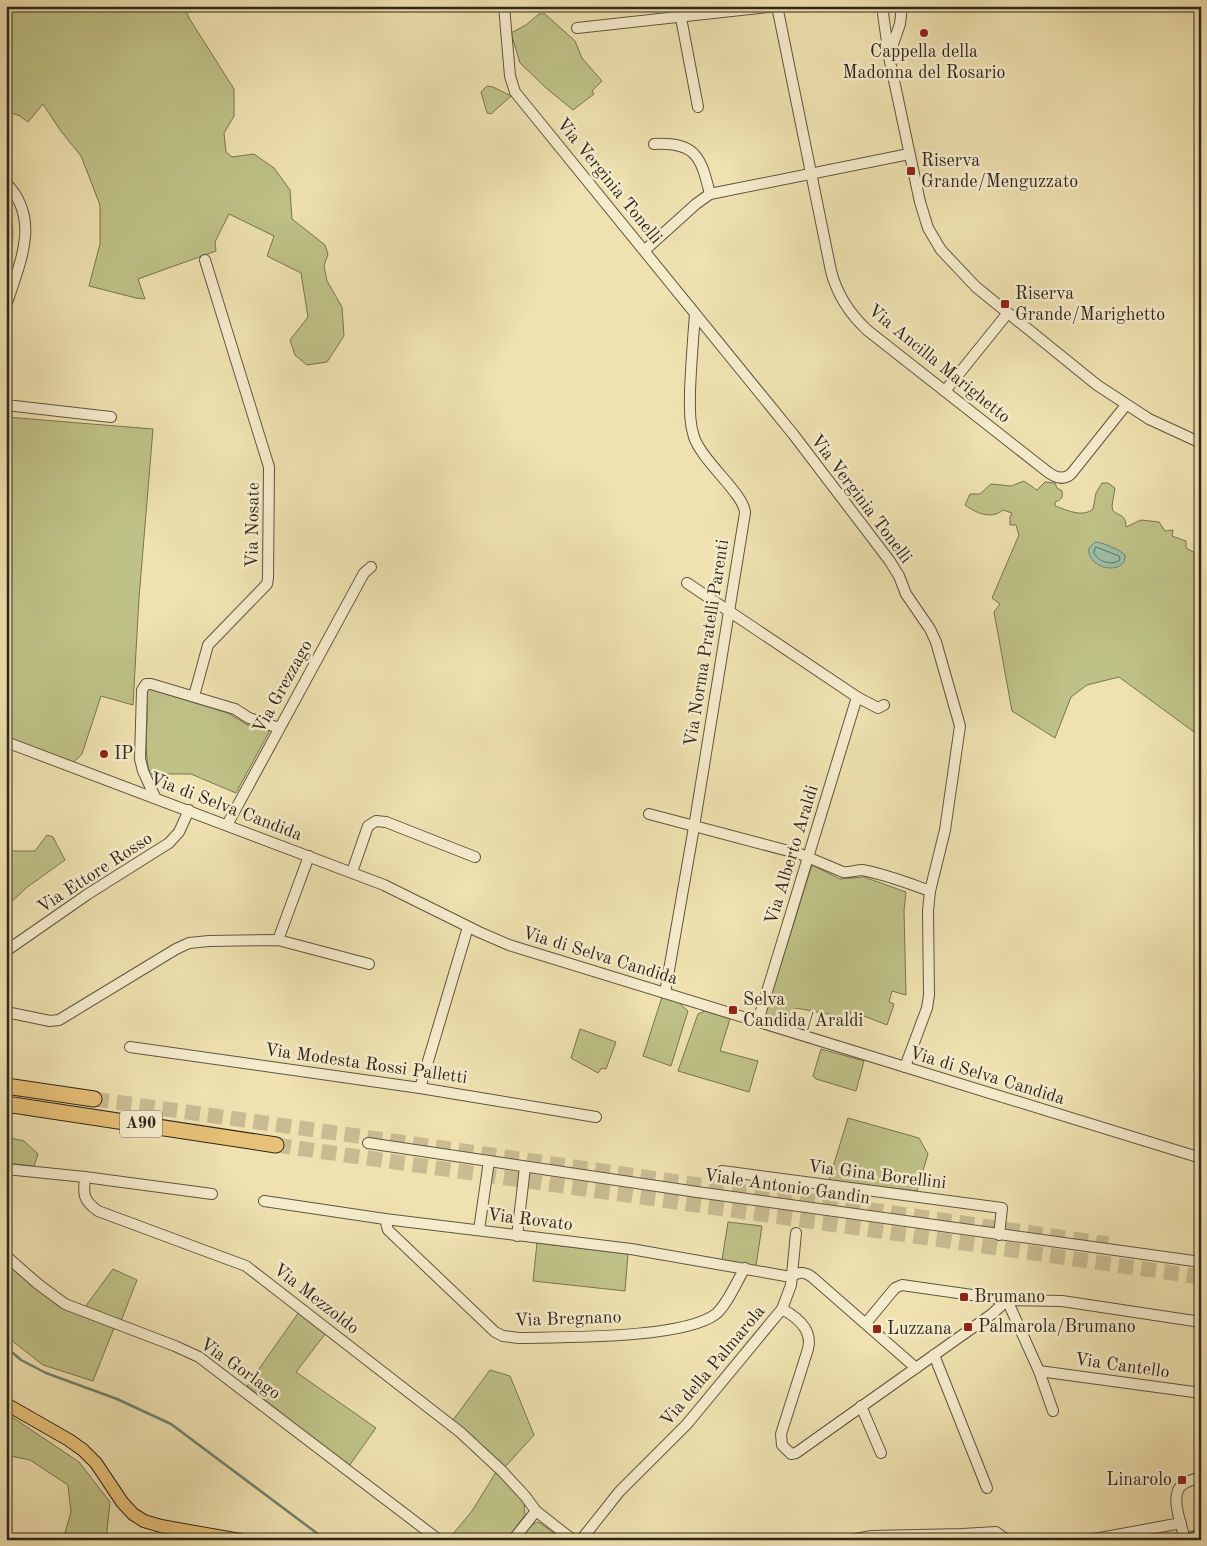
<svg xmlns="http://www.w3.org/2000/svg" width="1207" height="1546" font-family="'Old Standard TT',serif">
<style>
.green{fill:#bfc287;stroke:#777451}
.water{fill:#9bbfa6;stroke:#70826e}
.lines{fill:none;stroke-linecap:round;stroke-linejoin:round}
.shore{stroke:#657260;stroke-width:1}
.stream{stroke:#70826e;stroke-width:2.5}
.highway-tunnel{stroke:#c9bc92;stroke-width:15;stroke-dasharray:15 8;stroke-linecap:butt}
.minor-casing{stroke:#5f5540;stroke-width:12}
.major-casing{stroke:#2f261b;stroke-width:14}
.highway-casing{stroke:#2f261b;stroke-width:17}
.minor{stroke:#f5eccc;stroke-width:10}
.major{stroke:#e8c178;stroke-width:12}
.highway{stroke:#e8c178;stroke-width:15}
.poi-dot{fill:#8f2418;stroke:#f5eccc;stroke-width:2}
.labels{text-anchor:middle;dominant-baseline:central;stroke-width:5;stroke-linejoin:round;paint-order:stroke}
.shield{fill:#f5eccc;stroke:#6a6150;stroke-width:1}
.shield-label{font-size:16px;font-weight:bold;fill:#2f261b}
.poi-label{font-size:18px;fill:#2f261b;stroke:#f5eccc;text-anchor:start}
.street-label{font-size:18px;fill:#2f261b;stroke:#f5eccc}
</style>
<rect width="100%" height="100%" fill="#efe2b0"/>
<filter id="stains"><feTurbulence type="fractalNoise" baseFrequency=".004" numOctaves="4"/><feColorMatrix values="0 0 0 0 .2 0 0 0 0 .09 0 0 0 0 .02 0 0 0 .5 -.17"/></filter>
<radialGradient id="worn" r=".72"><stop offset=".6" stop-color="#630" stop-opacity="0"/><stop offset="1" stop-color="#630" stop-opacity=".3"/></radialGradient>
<g class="green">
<polygon points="6,6 184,6 189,18 234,89 234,116 224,133 226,152 232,157 254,154 274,168 290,190 292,219 325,245 328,254 324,266 327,281 342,307 344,336 327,362 307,365 295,355 290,340 308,317 301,273 267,256 274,236 229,214 215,242 216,251 138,279 145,299 136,298 89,286 100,244 100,205 81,156 60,130 43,104 28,122 20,116 6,111"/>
<polygon points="539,14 545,14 575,41 582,58 602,81 592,91 594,94 573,110 546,88 520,63 511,33 526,25"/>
<polygon points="487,86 493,87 511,96 491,114 487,113 481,92"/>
<path d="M6,203C17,227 13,246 6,270Z"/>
<polygon points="6,417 153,429 139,598 133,705 101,696 82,754 73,763 6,736"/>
<path d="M1024,481L1037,490L1045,482L1055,483L1057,488L1062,491C1063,498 1061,500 1055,502V506C1067,510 1082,518 1093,509L1096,493L1102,483H1108L1115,488L1112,506L1113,511C1119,516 1126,514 1126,527L1141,520L1159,522L1165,531L1173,530L1172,536L1186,541V548L1201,556V737L1119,677L1087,685L1071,697L1055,738L1012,711L994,612L1000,604L992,598L1019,535L1016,525H1010V517L1012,513L1003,510C991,520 976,513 965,505L970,494H980L991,484L1011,486Z"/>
<path d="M148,689H150L228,713L248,725L268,729L269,732L236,793L191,774H150C142,748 150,720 146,693Z"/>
<polygon points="47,835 53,837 65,860 26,888 6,907 6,851 35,851"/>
<polygon points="812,865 840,879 864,877 906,892 904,911 906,995 892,991 889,1002 894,1004 887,1025 851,1011 849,1018 796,1008 789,1026 764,1018"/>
<polygon points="662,997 676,1000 688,1011 671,1066 643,1056"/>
<polygon points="705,1011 730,1019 720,1051 758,1061 749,1092 678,1071 698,1014"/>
<polygon points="580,1029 616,1042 606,1069 602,1068 598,1073 571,1058"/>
<polygon points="821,1049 864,1061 856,1091 816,1079 813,1076"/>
<polygon points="848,1118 919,1138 928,1154 917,1191 829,1180"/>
<polygon points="6,1137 24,1141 38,1154 34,1166 6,1163"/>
<polygon points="728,1222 762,1226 756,1266 722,1260"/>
<polygon points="537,1243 628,1254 625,1291 533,1281"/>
<polygon points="12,1265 58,1306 114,1328 93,1381 43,1365 6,1336 6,1269"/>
<polygon points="113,1269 137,1280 121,1321 85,1307"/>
<polygon points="299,1312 326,1333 296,1372 376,1428 349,1466 247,1386"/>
<polygon points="490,1370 510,1376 534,1435 505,1467 453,1420"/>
<polygon points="6,1413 79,1462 110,1502 106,1540 63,1540 71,1512 68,1485 30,1460 6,1455"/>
<polygon points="496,1472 524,1502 525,1515 506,1540 448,1540 472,1511"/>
<polygon points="537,1522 540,1523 558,1536 556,1540 520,1540 531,1526"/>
</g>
<path class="water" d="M1095,542C1102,542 1120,550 1125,555C1127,576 1086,570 1089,548Z"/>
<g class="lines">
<path class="shore" d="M1096,547L1119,556L1120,560C1111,566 1099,562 1094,553Z"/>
<g class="stream">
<polyline points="6,1347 21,1360 46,1373 117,1399 171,1424 326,1540"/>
<polyline points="1185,1533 1201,1530"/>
<polyline points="1145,1540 1180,1534"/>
</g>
<g class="highway-tunnel">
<polyline points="94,1099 436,1147 1108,1244"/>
<polyline points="276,1145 1201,1277"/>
</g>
<g class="minor-casing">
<g id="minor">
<path d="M504,6L510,76L515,92L793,434L889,560L899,576L906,594L930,629L936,642L960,726L945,830L930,891C908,883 885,874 862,870C856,870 849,873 843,872L800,854L649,814"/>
<path d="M777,6L831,271C837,295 849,313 867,330L1044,469C1052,476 1062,482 1071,474L1126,405"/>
<polyline points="882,6 889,57 920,202 928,228 941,250 976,287 1097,385 1149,419 1201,443"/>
<polyline points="681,18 698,107"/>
<polyline points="577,28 777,6"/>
<polyline points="892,54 892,47 900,24 902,6"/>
<path d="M654,144C697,142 701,158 710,194"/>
<path d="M6,183C42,220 19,264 6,306"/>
<polyline points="645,250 696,204 710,194 909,154"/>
<polyline points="945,391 1007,314"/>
<polyline points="6,405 111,417"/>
<polyline points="687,583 857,697 758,1021"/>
<polyline points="194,696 208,645 267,584 268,578 269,467 205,260"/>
<polyline points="857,697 878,708 884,705"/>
<polyline points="6,742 384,885 479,932 509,945 1201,1158"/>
<polyline points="155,797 143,771 140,759 142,690 146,684 151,684 235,709 249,718 279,728"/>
<polyline points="227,825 364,573 371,567"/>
<polyline points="352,872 368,826 376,821 386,822 475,857"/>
<polyline points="278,940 309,856"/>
<polyline points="6,951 88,894 169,843 179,832 189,810"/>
<path d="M665,993L694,827L745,513C745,495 702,461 694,437C689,422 690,407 690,391C691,365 693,340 695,314"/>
<polyline points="6,1012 50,1021 59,1020 176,949 189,943 209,941 278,940 369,964"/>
<polyline points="130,1047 420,1088 596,1117"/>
<polyline points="905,1067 927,1008 929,995 928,911 930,891"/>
<polyline points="420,1088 468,927"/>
<polyline points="368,1143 697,1192 1201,1262"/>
<path d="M6,1169L85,1177C83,1195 83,1200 98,1211L246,1266L460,1432L502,1471L525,1496L536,1511L573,1540"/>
<polyline points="722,1171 1002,1208 999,1235"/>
<polyline points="85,1177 212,1194"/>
<polyline points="264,1201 385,1219 631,1249 791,1277"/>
<path d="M385,1219L388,1230L495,1332L503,1336L519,1338C563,1337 683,1339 716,1314C727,1305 737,1281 745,1268"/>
<polyline points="479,1230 489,1161"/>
<polyline points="517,1236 525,1167"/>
<polyline points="6,1256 38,1284 65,1304 175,1346 199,1357 439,1540"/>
<path d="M791,1277C799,1271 805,1272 812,1277L916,1368"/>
<polyline points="1007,1300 1039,1371 1053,1411"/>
<path d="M782,1309C797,1317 813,1330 808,1349L781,1434L782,1445L791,1454L796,1453L992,1314L1007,1300"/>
<polyline points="866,1323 895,1288 902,1285 1007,1300 1062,1301 1201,1322"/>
<polyline points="934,1355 987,1488"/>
<polyline points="1039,1371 1201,1393"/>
<polyline points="861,1406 881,1453"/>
<polyline points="513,1540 536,1511"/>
<polyline points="581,1540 619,1492 687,1424 782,1309 791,1285 796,1233"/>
<polyline points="851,1540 872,1536 963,1534 996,1532 1007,1540"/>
<polyline points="1089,1540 1181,1523"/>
<path d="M1185,1540C1182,1526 1169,1495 1182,1485C1187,1481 1195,1479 1201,1477"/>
<polyline points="1199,1540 1201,1539"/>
</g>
</g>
<g class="major-casing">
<polyline id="major" points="6,1404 69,1440 83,1450 96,1463 122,1502 133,1514 144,1521 161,1526 240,1540"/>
</g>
<g class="highway-casing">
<g id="highway">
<polyline points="6,1086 94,1099"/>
<polyline points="6,1104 276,1145"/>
</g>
</g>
<use href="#minor" class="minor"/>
<use href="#major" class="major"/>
<use href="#highway" class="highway"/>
</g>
<g class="poi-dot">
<circle cx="924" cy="33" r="5"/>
<rect x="906" y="166" width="10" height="10" rx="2.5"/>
<rect x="1000" y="299" width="10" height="10" rx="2.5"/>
<circle cx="104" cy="754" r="5"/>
<rect x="728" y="1005" width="10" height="10" rx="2.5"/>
<rect x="959" y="1292" width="10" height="10" rx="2.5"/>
<rect x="963" y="1322" width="10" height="10" rx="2.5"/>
<rect x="872" y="1324" width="10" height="10" rx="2.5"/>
<rect x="1177" y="1475" width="10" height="10" rx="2.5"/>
</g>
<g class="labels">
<rect class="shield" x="120" y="1110.5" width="42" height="27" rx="4"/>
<g class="shield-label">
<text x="141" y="1124">A90</text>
</g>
<g class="poi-label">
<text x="924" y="52" text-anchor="middle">Cappella della<tspan x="924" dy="21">Madonna del Rosario</tspan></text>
<text x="921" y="161">Riserva<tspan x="921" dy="21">Grande/Menguzzato</tspan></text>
<text x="1015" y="294">Riserva<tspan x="1015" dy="21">Grande/Marighetto</tspan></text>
<text x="114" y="754">IP</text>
<text x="743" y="1000">Selva<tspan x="743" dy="21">Candida/Araldi</tspan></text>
<text x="974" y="1297">Brumano</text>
<text x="978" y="1327">Palmarola/Brumano</text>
<text x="887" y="1329">Luzzana</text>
<text x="1172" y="1480" text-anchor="end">Linarolo</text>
</g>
<g class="street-label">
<text transform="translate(609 181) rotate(51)">Via Verginia Tonelli</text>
<text transform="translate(939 364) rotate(39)">Via Ancilla Marighetto</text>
<text transform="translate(861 499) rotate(53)">Via Verginia Tonelli</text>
<text transform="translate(253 525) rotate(-89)">Via Nosate</text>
<text transform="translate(707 643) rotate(-81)">Via Norma Pratelli Parenti</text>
<text transform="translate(283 687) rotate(-61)">Via Grezzago</text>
<text transform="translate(226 807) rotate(21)">Via di Selva Candida</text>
<text transform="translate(792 855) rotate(-73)">Via Alberto Araldi</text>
<text transform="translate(95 873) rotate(-33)">Via Ettore Rosso</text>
<text transform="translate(600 956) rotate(17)">Via di Selva Candida</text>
<text transform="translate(366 1064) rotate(8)">Via Modesta Rossi Palletti</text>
<text transform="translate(987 1076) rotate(17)">Via di Selva Candida</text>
<text transform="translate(877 1175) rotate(7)">Via Gina Borellini</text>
<text transform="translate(787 1187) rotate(8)">Viale Antonio Gandin</text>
<text transform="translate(530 1220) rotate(7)">Via Rovato</text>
<text transform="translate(316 1299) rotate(38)">Via Mezzoldo</text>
<text transform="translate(568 1319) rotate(-2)">Via Bregnano</text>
<text transform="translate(713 1366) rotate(-50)">Via della Palmarola</text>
<text transform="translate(1122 1366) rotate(8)">Via Cantello</text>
<text transform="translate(240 1369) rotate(35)">Via Gorlago</text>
</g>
</g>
<rect width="1207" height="1546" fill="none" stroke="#efe2b0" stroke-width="25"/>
<rect x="8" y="8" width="1192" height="1531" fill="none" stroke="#2f261b" stroke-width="2.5"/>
<rect x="12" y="12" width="1182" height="1521" fill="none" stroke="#2f261b"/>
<rect width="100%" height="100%" filter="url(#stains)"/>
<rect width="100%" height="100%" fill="url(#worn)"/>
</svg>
